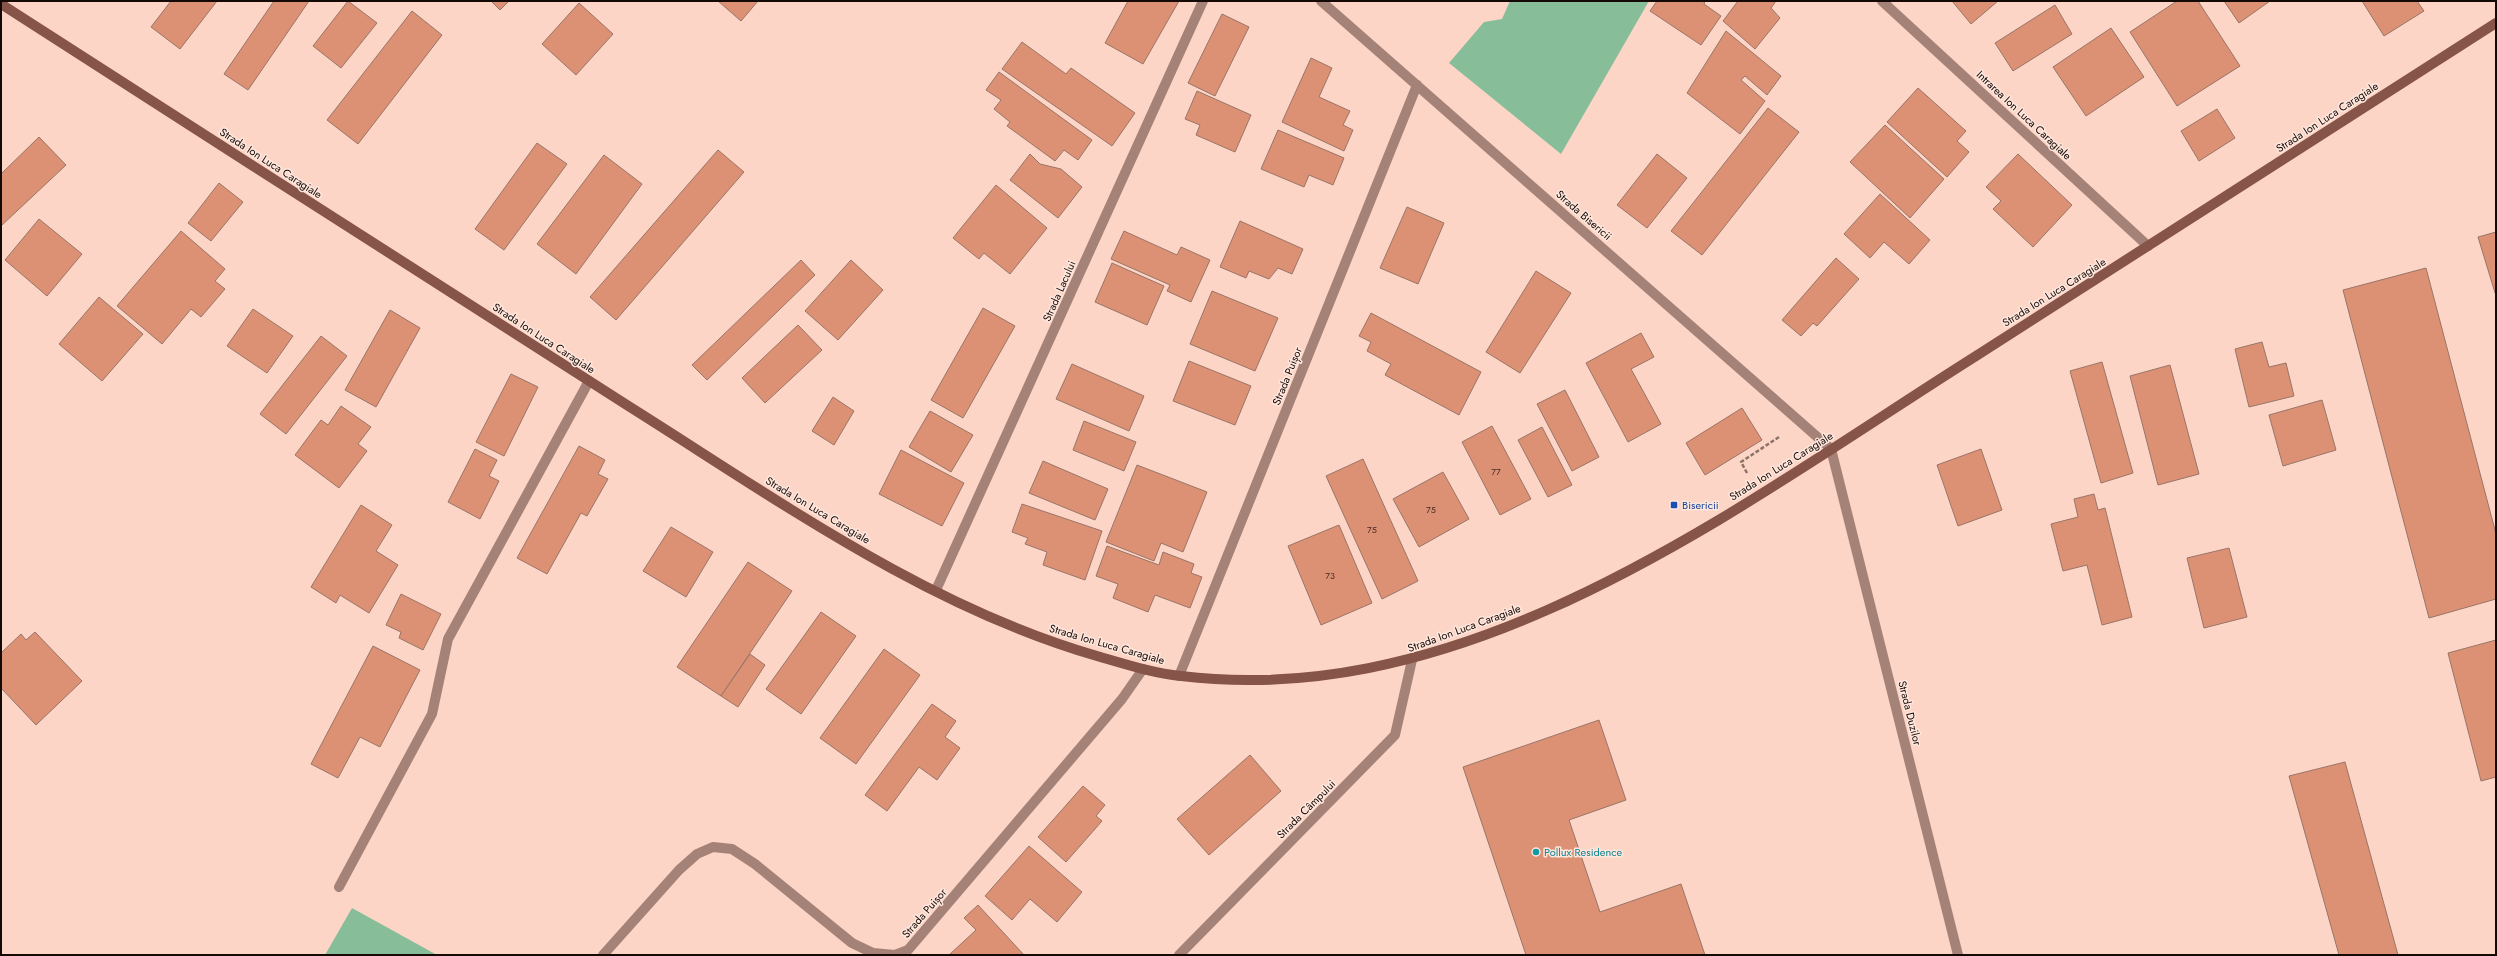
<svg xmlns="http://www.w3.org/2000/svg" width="2497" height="956" font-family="Jost,sans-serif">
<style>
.green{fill:#87be99}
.building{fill:#dd9174;stroke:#987568}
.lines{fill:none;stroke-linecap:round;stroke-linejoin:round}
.path{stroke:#8b7167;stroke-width:2.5;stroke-dasharray:4 2;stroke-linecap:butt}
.minor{stroke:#a58278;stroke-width:10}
.tertiary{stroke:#a58278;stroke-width:10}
.secondary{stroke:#865448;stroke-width:10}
.transit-dot{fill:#1a4fb4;stroke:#ffe7dd;stroke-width:1.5}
.culture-dot{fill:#0f9aa8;stroke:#ffe7dd;stroke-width:1.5}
.labels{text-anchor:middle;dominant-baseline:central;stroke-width:3;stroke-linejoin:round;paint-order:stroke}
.number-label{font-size:9px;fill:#472b21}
.street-label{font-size:11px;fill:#150905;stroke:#ffe7dd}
.transit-label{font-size:11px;fill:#164399;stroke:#ffe7dd;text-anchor:start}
.culture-label{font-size:11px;fill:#0d838f;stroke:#ffe7dd;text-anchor:start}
</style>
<rect width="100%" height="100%" fill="#fdd5c6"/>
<g class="green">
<polygon points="1510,1 1649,1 1561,154 1449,63 1484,22 1502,19"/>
<polygon points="352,908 437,955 325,955"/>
</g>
<g class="building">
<polygon points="171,1 217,1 180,49 151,27"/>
<polygon points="274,1 309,1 248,90 224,74"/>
<polygon points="348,1 377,23 341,68 313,46"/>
<polygon points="491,1 509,1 500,10"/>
<polygon points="718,1 758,1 741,21"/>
<polygon points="1128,1 1179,1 1143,64 1105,43"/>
<polygon points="1657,1 1705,1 1704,4 1721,16 1701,45 1650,11"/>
<polygon points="1738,1 1776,1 1771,8 1780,18 1755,49 1723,21"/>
<polygon points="1952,1 1998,1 1971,24"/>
<polygon points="2177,1 2198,1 2240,66 2177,106 2130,32"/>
<polygon points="2224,1 2270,1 2239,23"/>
<polygon points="2362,1 2417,1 2424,11 2384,36"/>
<polygon points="579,3 613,34 576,75 542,44"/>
<polygon points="2055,5 2072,34 2013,71 1995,43"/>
<polygon points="412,11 442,35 358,144 327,120"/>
<polygon points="1222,14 1249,27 1215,96 1188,83"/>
<polygon points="2111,28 2144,77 2086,116 2053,67"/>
<polygon points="1726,31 1781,76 1767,95 1745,76 1741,80 1765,101 1740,134 1687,93"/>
<polygon points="1022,42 1066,74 1071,68 1135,113 1112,146 1002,69"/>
<polygon points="1311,58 1332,68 1319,97 1350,111 1343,125 1353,130 1344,151 1282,122"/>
<polygon points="999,72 1092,140 1078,160 1064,150 1055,161 1007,126 1010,122 994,109 1001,100 986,90"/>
<polygon points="1918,88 1966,131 1957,141 1969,152 1947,177 1887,122"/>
<polygon points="1197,91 1251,115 1235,152 1196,135 1200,125 1185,119"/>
<polygon points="1768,108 1799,132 1702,255 1671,231"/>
<polygon points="2217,109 2235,138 2199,161 2181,131"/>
<polygon points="1885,125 1944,179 1910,218 1850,162"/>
<polygon points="1278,130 1344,158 1333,185 1309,175 1304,187 1261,169"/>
<polygon points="39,137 66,165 1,226 1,174"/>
<polygon points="537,143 567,164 504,250 475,229"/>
<polygon points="718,150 744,172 616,320 590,297"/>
<polygon points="1030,154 1040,164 1061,169 1082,187 1058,218 1010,180"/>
<polygon points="1657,154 1687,178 1647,228 1617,205"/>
<polygon points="2018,154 2072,205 2033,247 1993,209 2001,201 1986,187"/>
<polygon points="604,155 642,184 576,274 537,244"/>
<polygon points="219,183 243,202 211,241 188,223"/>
<polygon points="996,185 1047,228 1010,274 984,253 979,259 953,238"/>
<polygon points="1880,194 1930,240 1909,264 1884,242 1870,258 1844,234"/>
<polygon points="1407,207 1444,223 1418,284 1380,268"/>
<polygon points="39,219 82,254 47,296 5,260"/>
<polygon points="1240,221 1303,249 1292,274 1278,268 1269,279 1249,271 1246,278 1220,267"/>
<polygon points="181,231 225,269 215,281 225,289 201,317 191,309 162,344 117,306"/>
<polygon points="1124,231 1177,255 1181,247 1210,260 1191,302 1167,291 1170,285 1111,259"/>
<polygon points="2496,232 2496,296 2478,237"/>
<polygon points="1836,258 1859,279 1817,326 1813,323 1801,336 1782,320"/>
<polygon points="801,260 815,275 707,380 692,365"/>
<polygon points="851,260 883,290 838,340 805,311"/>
<polygon points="1112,263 1164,286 1147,325 1095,302"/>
<polygon points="2426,268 2496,534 2496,599 2429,618 2343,290"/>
<polygon points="1536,271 1571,293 1520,373 1486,352"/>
<polygon points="1212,291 1278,318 1255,371 1190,344"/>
<polygon points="99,297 143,334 102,381 59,344"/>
<polygon points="983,308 1015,326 963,418 931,400"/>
<polygon points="253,309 293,336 267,373 227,346"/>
<polygon points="390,310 420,328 376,407 345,390"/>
<polygon points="1371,313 1481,372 1459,415 1385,375 1391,364 1367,351 1371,342 1359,336"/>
<polygon points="798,325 822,350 765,403 742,378"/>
<polygon points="1641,333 1654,357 1631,369 1661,424 1628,442 1586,363"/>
<polygon points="321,336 347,356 286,434 260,414"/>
<polygon points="2262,342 2269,367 2286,363 2294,396 2249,407 2235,349"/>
<polygon points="1189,361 1251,386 1235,425 1173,401"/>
<polygon points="2102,362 2133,473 2101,483 2070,371"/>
<polygon points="1072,364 1144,396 1129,431 1056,399"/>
<polygon points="2170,365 2199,474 2158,485 2130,376"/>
<polygon points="511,374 538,387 504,456 476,442"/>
<polygon points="1565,390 1599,457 1572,471 1537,404"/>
<polygon points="833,397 854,411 834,445 812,431"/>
<polygon points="2322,400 2336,450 2283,466 2269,415"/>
<polygon points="341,406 371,427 358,444 367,451 339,488 295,455 321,420 328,425"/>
<polygon points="1742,408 1762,440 1705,475 1686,443"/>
<polygon points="930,411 973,435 951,472 909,447"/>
<polygon points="1084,421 1136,442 1124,471 1073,450"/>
<polygon points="1492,426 1531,499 1500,515 1462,442"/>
<polygon points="1542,427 1572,485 1548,497 1518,440"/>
<polygon points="579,446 605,460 598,474 608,479 587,516 581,513 547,574 517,558"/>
<polygon points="475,449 497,460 489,476 499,481 480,519 448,502"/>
<polygon points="1981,449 2002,510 1958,526 1937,465"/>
<polygon points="901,450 964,483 942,526 879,494"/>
<polygon points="1363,459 1418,581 1382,599 1326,476"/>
<polygon points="1043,461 1108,489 1095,520 1029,493"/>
<polygon points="1137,465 1207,492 1183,552 1161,543 1154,561 1106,542"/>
<polygon points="1443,472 1469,519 1419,547 1393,499"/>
<polygon points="2094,494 2098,510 2105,508 2132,617 2102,625 2087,565 2063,571 2051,524 2078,517 2074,499"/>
<polygon points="1022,504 1102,531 1085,580 1043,565 1047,552 1025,544 1028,538 1012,532"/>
<polygon points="361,505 392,525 376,551 398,565 369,613 340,595 336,603 311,587"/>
<polygon points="1339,525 1372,603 1321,625 1288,546"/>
<polygon points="671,527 713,552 686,597 643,571"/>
<polygon points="1107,546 1159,565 1163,552 1194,564 1191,573 1202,577 1190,608 1155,595 1148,612 1113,598 1118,584 1096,576"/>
<polygon points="2229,548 2247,617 2204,628 2187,558"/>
<polygon points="748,562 792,591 721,696 677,667"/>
<polygon points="401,594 441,614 423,650 399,638 401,632 386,625"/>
<polygon points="821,612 856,636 801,714 766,689"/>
<polygon points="35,632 82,681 36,725 1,688 1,653 21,634 26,640"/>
<polygon points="2496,640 2496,777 2481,781 2448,653"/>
<polygon points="373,646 420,670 380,747 360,737 338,778 311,764"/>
<polygon points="884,649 920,675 856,764 820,738"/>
<polygon points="750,654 765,665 738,707 721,696"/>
<polygon points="932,704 956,721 945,737 960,748 937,780 919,767 887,811 865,795"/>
<polygon points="1599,720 1626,800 1569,820 1600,912 1681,884 1705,955 1526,955 1463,767"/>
<polygon points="1250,755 1281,791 1209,855 1177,819"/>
<polygon points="2345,762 2398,955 2339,955 2289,776"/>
<polygon points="1083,786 1105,805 1096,816 1102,821 1066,862 1038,837"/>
<polygon points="1029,846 1082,892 1057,922 1030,899 1012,920 985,896"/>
<polygon points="978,905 1024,955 949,955 976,930 964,918"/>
</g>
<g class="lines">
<polyline class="path" points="1747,473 1741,462 1779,437"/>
<g class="minor">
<polyline points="1321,1 1831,449"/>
<polyline points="1882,1 2148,246"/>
<polyline points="936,590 1203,1"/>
<polyline points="1179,676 1417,85"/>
<polyline points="339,887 432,714 448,639 589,381"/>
<polyline points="603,955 679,870 697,854 713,847 732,849 755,864 852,943 873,953 895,955 908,950 1122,699 1143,669"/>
</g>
<g class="tertiary">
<polyline points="1831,449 1958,955"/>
<polyline points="1179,955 1395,735 1412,660"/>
</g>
<path class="secondary" d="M1,4C211,138 419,274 630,407C778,500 927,607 1097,656C1125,664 1152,673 1181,676C1475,712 1741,504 1976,356C2150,245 2323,134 2496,23"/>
</g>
<rect class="transit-dot" x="1670" y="501" width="8" height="8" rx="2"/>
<circle class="culture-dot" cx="1536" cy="852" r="4"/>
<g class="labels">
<g class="number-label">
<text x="1496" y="471">77</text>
<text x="1431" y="509">75</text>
<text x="1372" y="529">75</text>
<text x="1330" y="575">73</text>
</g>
<g class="street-label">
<text transform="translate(2024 115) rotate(43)">Intrarea Ion Luca Caragiale</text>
<text transform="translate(2327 117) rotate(-33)">Strada Ion Luca Caragiale</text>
<text transform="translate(271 163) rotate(33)">Strada Ion Luca Caragiale</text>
<text transform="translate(1584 215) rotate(41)">Strada Bisericii</text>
<text transform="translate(1059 291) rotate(-66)">Strada Lacului</text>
<text transform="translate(2054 292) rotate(-32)">Strada Ion Luca Caragiale</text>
<text transform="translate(544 338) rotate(33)">Strada Ion Luca Caragiale</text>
<text transform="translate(1287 376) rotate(-68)">Strada Puișor</text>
<text transform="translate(1781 466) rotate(-32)">Strada Ion Luca Caragiale</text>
<text transform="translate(818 510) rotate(31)">Strada Ion Luca Caragiale</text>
<text transform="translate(1464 628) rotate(-20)">Strada Ion Luca Caragiale</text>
<text transform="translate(1107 644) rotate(16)">Strada Ion Luca Caragiale</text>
<text transform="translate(1910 713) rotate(76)">Strada Duzilor</text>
<text transform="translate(1306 809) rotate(-45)">Strada Câmpului</text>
<text transform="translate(924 913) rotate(-49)">Strada Puișor</text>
</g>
<g class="transit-label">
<text x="1682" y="505">Bisericii</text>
</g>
<g class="culture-label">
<text x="1544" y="852">Pollux Residence</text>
</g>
</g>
<rect width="2497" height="956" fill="none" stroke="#150905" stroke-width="4"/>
</svg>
